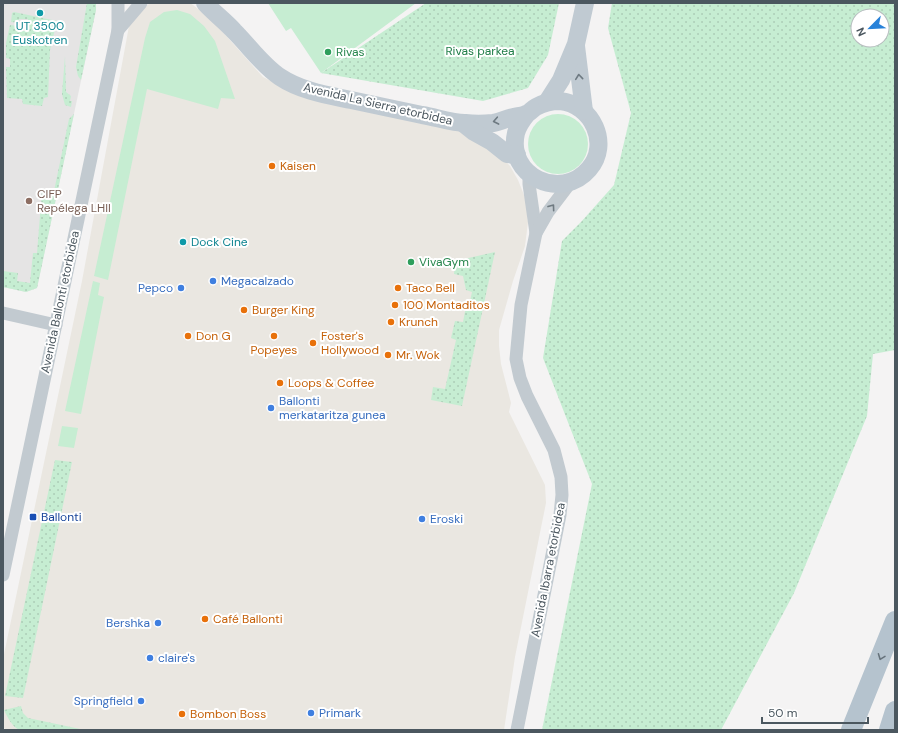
<svg xmlns="http://www.w3.org/2000/svg" width="898" height="733" font-family="'DM Sans',sans-serif">
<style>
.commercial{fill:#eae7e1}
.education{fill:#e5e4e4}
.grass{fill:#c6edd2}
.park{fill:url(#park-dots);fill-rule:evenodd}
.lines{fill:none;stroke-linecap:round;stroke-linejoin:round}
.street{stroke:#c2cad0;stroke-width:13}
.secondary{stroke:#c0cad2;stroke-width:18}
.primary{stroke:#b5c3ce;stroke-width:20}
.oneway{stroke:#6e7a82}
.oneway2{stroke:#6f7a81}
.oneway3{stroke:#66727b}
.culture-dot{fill:#0f9aa8;stroke:#fff;stroke-width:1.5}
.leisure-dot{fill:#2e9e5b;stroke:#fff;stroke-width:1.5}
.food-dot{fill:#e8710a;stroke:#fff;stroke-width:1.5}
.education-dot{fill:#8d6e63;stroke:#fff;stroke-width:1.5}
.shop-dot{fill:#3f7fe0;stroke:#fff;stroke-width:1.5}
.transit-dot{fill:#1a4fb4;stroke:#fff;stroke-width:1.5}
.labels{text-anchor:middle;dominant-baseline:central;stroke-width:4;stroke-linejoin:round;paint-order:stroke}
.culture-label{font-size:12px;fill:#0d838f;stroke:#fff}
.park-label{font-size:12px;fill:#1f7d47;stroke:#fff}
.leisure-label{font-size:12px;fill:#27864d;stroke:#fff;text-anchor:start}
.street-label{font-size:12px;fill:#4b575f;stroke:#fff}
.food-label{font-size:12px;fill:#c56008;stroke:#fff;text-anchor:start}
.education-label{font-size:12px;fill:#785e54;stroke:#fff;text-anchor:start}
.shop-label{font-size:12px;fill:#366cbe;stroke:#fff;text-anchor:start}
.transit-label{font-size:12px;fill:#164399;stroke:#fff;text-anchor:start}
</style>
<defs>
<pattern id="park-dots" width="8" height="8" patternUnits="userSpaceOnUse"><rect width="8" height="8" fill="#c6edd2"/><path d="M2 2h.1M6 6h.1" fill="none" stroke="#accdb7" stroke-width="1.8" stroke-linecap="round"/></pattern>
</defs>
<rect width="100%" height="100%" fill="#f4f3f3"/>
<polygon class="commercial" points="150,3 190,3 193,5 212,20 263,77 285,88 471,134 497,152 510,166 518,180 526,200 528,222 525,246 513,281 499,330 499,346 501,364 511,403 509,412 545,485 546,503 515,657 504,730 6,730 3,727 3,659 82,281 129,26 139,12"/>
<polygon class="education" points="3,3 96,3 96,10 37,288 26,292 3,287"/>
<g class="grass">
<polygon points="268,3 416,3 321,73 291,28 286,31"/>
<polygon points="177,10 190,14 204,26 215,41 235,99 221,98 218,109 147,89 108,280 94,276 145,38 150,22 164,12"/>
<circle cx="558" cy="144" r="30"/>
<polygon points="93,281 100,283 98,295 104,297 81,414 65,411"/>
<polygon points="62,426 78,428 74,448 58,446"/>
</g>
<g class="park">
<polygon points="87,3 96,3 96,10 81,80 78,76 76,67"/>
<polygon points="426,3 559,3 548,55 528,88 483,101 321,73"/>
<path d="M612,3H895V350L873,354L867,416L794,593L721,730H542L592,484L543,358L562,241L581,222L614,185L631,113L608,28ZM858,16H882V40H858Z"/>
<polygon points="14,12 57,21 50,50 48,97 44,98 42,106 23,104 22,99 7,98 6,67 10,67 10,59 6,58 6,43 10,25 19,26 18,31 27,31 28,19 19,19 19,23 11,22 12,13"/>
<polygon points="65,56 66,92 71,96 70,101 72,101 71,107 65,105 62,94"/>
<polygon points="74,114 37,288 26,292 3,287 3,271 18,273 17,281 30,283 33,253 37,253 42,191 54,191 69,119"/>
<polygon points="495,252 462,406 431,400 433,387 445,389 456,340 451,338 455,321 463,322 467,301 470,301 472,292 466,290 463,276 454,274 455,261"/>
<polygon points="55,460 72,462 26,684 23,698 5,696"/>
<path d="M21,706L23,713L28,718L85,730H19C11,725 8,718 4,710Z"/>
</g>
<g class="lines">
<g class="street">
<polyline points="118,30 141,3"/>
<polyline points="529,174 529,184 536,233"/>
<polyline points="3,313 56,325"/>
<polyline points="3,575 118,30 118,3"/>
<polyline points="517,730 560,515 562,495 561,477 554,450 527,396 520,378 516,359 521,305 536,233 548,212 570,183"/>
</g>
<g class="secondary">
<path d="M205,3C214,13 225,21 234,31C250,47 262,65 280,77C301,91 327,95 351,100C375,105 398,110 422,115C436,117 451,123 465,123C473,124 484,124 493,123C500,122 507,118 514,117C518,116 522,116 526,114C530,113 532,109 536,107C543,103 552,101 560,101C592,104 611,144 589,169C561,202 506,176 516,133C518,126 522,120 527,114"/>
<polyline points="576,46 584,111"/>
<polyline points="547,102 561,80 576,44 585,3"/>
<polyline points="464,124 474,132 492,142 507,154 517,155"/>
</g>
<g class="primary">
<polyline points="851,730 895,621"/>
<polyline points="889,730 895,711"/>
</g>
</g>
<defs><path id="oneway-chevron" d="M-2-3.5L2.5 0L-2 3.5" fill="none" stroke-width="1.6" stroke-linecap="round" stroke-linejoin="round"/></defs>
<g class="oneway">
<use href="#oneway-chevron" transform="translate(579 77) rotate(-96)"/>
<use href="#oneway-chevron" transform="translate(496 121) rotate(169)"/>
</g>
<use class="oneway2" href="#oneway-chevron" transform="translate(552 207) rotate(-54)"/>
<use class="oneway3" href="#oneway-chevron" transform="translate(881 657) rotate(111)"/>
<g class="culture-dot">
<circle cx="40" cy="13" r="4"/>
<circle cx="183" cy="242" r="4"/>
</g>
<g class="leisure-dot">
<circle cx="328" cy="52" r="4"/>
<circle cx="411" cy="262" r="4"/>
</g>
<g class="food-dot">
<circle cx="272" cy="166" r="4"/>
<circle cx="398" cy="288" r="4"/>
<circle cx="395" cy="305" r="4"/>
<circle cx="244" cy="310" r="4"/>
<circle cx="391" cy="322" r="4"/>
<circle cx="188" cy="336" r="4"/>
<circle cx="274" cy="336" r="4"/>
<circle cx="313" cy="343" r="4"/>
<circle cx="388" cy="355" r="4"/>
<circle cx="280" cy="383" r="4"/>
<circle cx="205" cy="619" r="4"/>
<circle cx="182" cy="714" r="4"/>
</g>
<circle class="education-dot" cx="29" cy="201" r="4"/>
<g class="shop-dot">
<circle cx="213" cy="281" r="4"/>
<circle cx="181" cy="288" r="4"/>
<circle cx="271" cy="408" r="4"/>
<circle cx="422" cy="519" r="4"/>
<circle cx="158" cy="623" r="4"/>
<circle cx="150" cy="658" r="4"/>
<circle cx="141" cy="701" r="4"/>
<circle cx="311" cy="713" r="4"/>
</g>
<rect class="transit-dot" x="29" y="513" width="8" height="8" rx="2"/>
<g class="labels">
<g class="culture-label">
<text x="40" y="26">UT 3500<tspan x="40" dy="14">Euskotren</tspan></text>
<text x="191" y="242" text-anchor="start">Dock Cine</text>
</g>
<g class="park-label">
<text x="480" y="51">Rivas parkea</text>
</g>
<g class="leisure-label">
<text x="336" y="52">Rivas</text>
<text x="419" y="262">VivaGym</text>
</g>
<g class="street-label">
<text transform="translate(378 104) rotate(13)">Avenida La Sierra etorbidea</text>
<text transform="translate(60 302) rotate(-78)">Avenida Ballonti etorbidea</text>
<text transform="translate(548 570) rotate(-79)">Avenida Ibarra etorbidea</text>
</g>
<g class="food-label">
<text x="280" y="166">Kaisen</text>
<text x="406" y="288">Taco Bell</text>
<text x="403" y="305">100 Montaditos</text>
<text x="252" y="310">Burger King</text>
<text x="399" y="322">Krunch</text>
<text x="196" y="336">Don G</text>
<text x="321" y="336">Foster's<tspan x="321" dy="14">Hollywood</tspan></text>
<text x="274" y="350" text-anchor="middle">Popeyes</text>
<text x="396" y="355">Mr. Wok</text>
<text x="288" y="383">Loops &amp; Coffee</text>
<text x="213" y="619">Café Ballonti</text>
<text x="190" y="714">Bombon Boss</text>
</g>
<g class="education-label">
<text x="37" y="194">CIFP<tspan x="37" dy="14">Repélega LHII</tspan></text>
</g>
<g class="shop-label">
<text x="221" y="281">Megacalzado</text>
<text x="173" y="288" text-anchor="end">Pepco</text>
<text x="279" y="401">Ballonti<tspan x="279" dy="14">merkataritza gunea</tspan></text>
<text x="430" y="519">Eroski</text>
<text x="150" y="623" text-anchor="end">Bershka</text>
<text x="158" y="658">claire's</text>
<text x="133" y="701" text-anchor="end">Springfield</text>
<text x="319" y="713">Primark</text>
</g>
<g class="transit-label">
<text x="41" y="517">Ballonti</text>
</g>
</g>
<rect width="898" height="733" fill="none" stroke="#4b575f" stroke-width="8"/>
<g transform="translate(870 28) rotate(246)"><circle r="19" fill="#ffffff" stroke="#b7bcbf"/>
<path d="M0-3L7 15L0 10L-7 15Z" fill="#2882d9"/>
<text y="-6" font-size="11" font-weight="bold" text-anchor="middle" fill="#4b575f">N</text>
</g>
<path d="M762 717v6h106v-6" fill="none" stroke="#4b575f" stroke-width="2"/>
<text x="768" y="717" font-size="12" fill="#4b575f" stroke="#ffffff" stroke-width="3" paint-order="stroke">50 m</text>
</svg>
